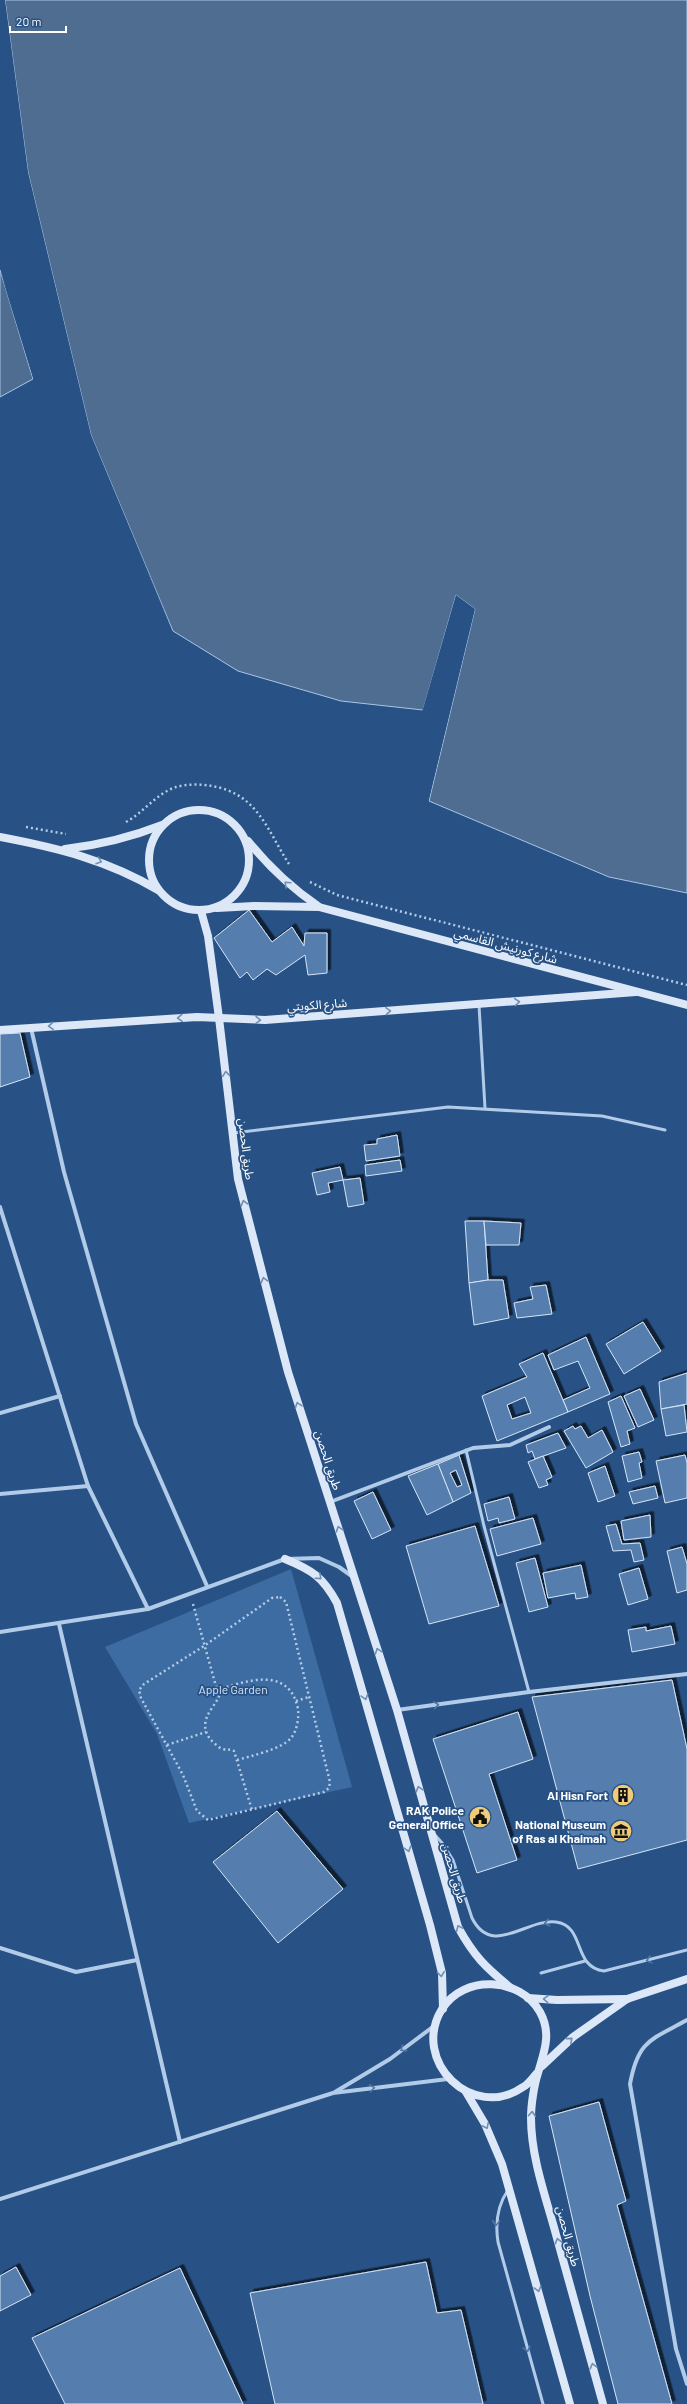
<svg xmlns="http://www.w3.org/2000/svg" width="687" height="2404" font-family="Barlow,'Noto Sans Arabic',sans-serif">
<style>
.green{fill:#3c6ca2}
.water{fill:#4f6d91;stroke:#a7c6e8}
.pier{fill:#285285}
.building{fill:#547eaf;stroke:#d6e5f6;fill-rule:evenodd;filter:url(#shadow)}
.lines{fill:none;stroke-linecap:round;stroke-linejoin:round}
.path{stroke:#b2cbe8;stroke-width:2.5;stroke-dasharray:2 3;stroke-linecap:butt}
.lane{stroke:#b2cbe8;stroke-width:3}
.street{stroke:#b2cbe8;stroke-width:4}
.secondary{stroke:#dce8f7;stroke-width:8}
.oneway{stroke:#708eb3}
.oneway2{stroke:#5176a3}
.labels{text-anchor:middle;dominant-baseline:central;stroke-width:3.5;stroke-linejoin:round;paint-order:stroke}
.street-label{font-size:12px;fill:#fff;stroke:#285285}
.park-label{font-size:12px;fill:#d6e5f6;stroke:#285285}
.poi-label{font-size:12px;font-weight:bold;fill:#fff;stroke:#285285;text-anchor:end}
</style>
<defs>
<filter id="shadow"><feDropShadow dx="3.5" dy="-3.5" stdDeviation="0" flood-color="#0009"/></filter>
</defs>
<rect width="100%" height="100%" fill="#285285"/>
<polygon class="green" points="291,1569 352,1787 189,1823 157,1734 105,1647"/>
<g class="water">
<polygon points="5,0 687,0 687,893 609,877 429,801 475,609 456,595 423,710 341,701 238,671 173,631 91,435 28,172"/>
<polygon points="0,270 33,379 0,397"/>
</g>
<g class="pier">
<polygon points="3,0 5,0 28,172 91,435 174,634 89,435 26,173"/>
<polygon points="0,268 35,378 34,381 5,287"/>
<polygon points="456,595 475,609 428,803 427,801 473,610 457,598 425,710 422,712"/>
</g>
<g class="building">
<polygon points="249,910 272,942 292,927 304,946 305,933 327,933 327,973 308,975 305,955 276,975 267,969 253,980 247,972 240,978 214,938"/>
<polygon points="20,1033 30,1077 0,1087 0,1034"/>
<polygon points="397,1135 400,1156 366,1161 364,1145 377,1144 377,1139"/>
<polygon points="400,1160 402,1171 366,1176 365,1165"/>
<polygon points="340,1167 343,1180 328,1183 330,1192 317,1195 312,1173"/>
<polygon points="360,1178 364,1204 348,1207 343,1180"/>
<polygon points="465,1221 484,1221 488,1280 469,1283"/>
<polygon points="484,1221 521,1223 519,1245 486,1245"/>
<polygon points="488,1280 503,1280 509,1318 474,1325 469,1283"/>
<polygon points="546,1285 552,1314 517,1318 514,1303 533,1299 530,1287"/>
<polygon points="643,1322 661,1351 624,1374 606,1344"/>
<polygon points="586,1337 610,1394 568,1412 563,1400 590,1388 578,1361 554,1370 548,1355"/>
<path d="M543,1353L568,1412L497,1441L482,1396L527,1377L519,1364ZM525,1397L531,1413L512,1419L507,1405Z"/>
<polygon points="687,1373 687,1404 661,1409 659,1382"/>
<polygon points="640,1389 654,1420 638,1427 624,1396"/>
<polygon points="621,1396 635,1428 627,1431 630,1444 621,1447 608,1402"/>
<polygon points="684,1405 687,1432 666,1436 661,1409"/>
<polygon points="573,1426 575,1429 581,1426 588,1438 602,1430 613,1452 586,1468 564,1431"/>
<polygon points="558,1433 566,1448 535,1459 532,1451 528,1453 526,1445"/>
<polygon points="639,1452 642,1462 639,1463 642,1478 628,1482 622,1456"/>
<path d="M459,1455L471,1493L453,1502L438,1464ZM456,1470L462,1485L457,1487L450,1473Z"/>
<polygon points="685,1455 687,1463 687,1498 665,1503 656,1461"/>
<polygon points="543,1456 552,1477 546,1480 548,1485 539,1488 528,1462"/>
<polygon points="438,1464 453,1502 427,1515 408,1476"/>
<polygon points="605,1466 615,1496 598,1502 588,1473"/>
<polygon points="655,1486 658,1498 633,1504 629,1492"/>
<polygon points="373,1492 391,1530 372,1539 354,1501"/>
<polygon points="509,1497 515,1519 499,1523 498,1518 488,1521 484,1504"/>
<polygon points="650,1515 651,1537 624,1540 621,1521"/>
<polygon points="533,1518 541,1544 497,1556 490,1529"/>
<polygon points="616,1524 622,1544 640,1543 644,1560 634,1562 631,1550 613,1551 606,1526"/>
<polygon points="475,1526 499,1606 429,1624 406,1546"/>
<polygon points="682,1547 687,1564 687,1590 677,1593 667,1551"/>
<polygon points="535,1558 548,1607 529,1612 516,1563"/>
<polygon points="581,1565 588,1597 576,1599 575,1593 548,1598 543,1573"/>
<polygon points="639,1568 648,1599 628,1605 619,1574"/>
<polygon points="671,1626 675,1644 632,1652 628,1630 646,1627 646,1631"/>
<polygon points="672,1680 687,1749 687,1840 578,1869 532,1697"/>
<polygon points="518,1712 533,1759 489,1774 517,1860 477,1873 433,1739"/>
<polygon points="277,1811 343,1889 278,1943 213,1862"/>
<polygon points="599,2102 626,2201 617,2205 672,2404 618,2404 590,2296 549,2116"/>
<polygon points="426,2262 437,2313 461,2310 483,2404 275,2404 250,2293"/>
<polygon points="16,2267 31,2295 0,2311 0,2276"/>
<polygon points="180,2268 243,2404 65,2404 32,2338"/>
</g>
<g class="lines">
<g class="path">
<path d="M126,822C143,813 157,793 176,787C187,784 201,784 212,786C258,794 267,830 289,864"/>
<polyline points="26,827 66,834"/>
<polyline points="310,882 337,895 687,985"/>
<polygon points="280,1597 286,1602 330,1782 329,1788 324,1792 208,1820 197,1811 183,1775 141,1698 139,1690 144,1684 204,1646 272,1598"/>
<path d="M193,1604L219,1697C211,1711 198,1722 210,1739C213,1742 218,1747 222,1749C227,1750 230,1749 234,1751L252,1810"/>
<path d="M217,1690C246,1681 289,1665 298,1709C299,1718 297,1731 291,1738C282,1749 251,1756 237,1760"/>
<polyline points="296,1701 309,1697"/>
<polyline points="167,1745 206,1732"/>
</g>
<g class="lane">
<polyline points="479,1005 485,1108"/>
<polyline points="234,1133 448,1107 602,1116 665,1130"/>
<polyline points="466,1450 484,1526 529,1692"/>
<path d="M435,1835L443,1844L453,1860L472,1918C492,1958 527,1918 556,1922C586,1926 572,1967 604,1971L687,1950"/>
<polyline points="541,1973 585,1961"/>
<path d="M508,2190C497,2206 495,2223 498,2242L543,2404"/>
</g>
<g class="street">
<polyline points="31,1028 64,1172 136,1424 207,1586"/>
<polyline points="0,1207 88,1486"/>
<polyline points="0,1413 60,1396"/>
<polyline points="0,1494 88,1486 148,1609"/>
<polyline points="330,1502 473,1448 510,1445 549,1427"/>
<polyline points="59,1624 180,2142"/>
<polyline points="0,1632 148,1609 285,1559 319,1558 339,1567 353,1577"/>
<polyline points="397,1710 529,1692 687,1674"/>
<polyline points="0,1948 76,1972 137,1960"/>
<path d="M687,2020C651,2040 638,2040 630,2084L676,2349L687,2384"/>
<polyline points="335,2092 390,2059 434,2026"/>
<polyline points="0,2199 333,2093 448,2079"/>
</g>
<g class="secondary">
<circle cx="199" cy="860" r="50"/>
<path d="M0,837C58,848 107,860 158,890"/>
<path d="M248,841C269,867 290,887 318,906"/>
<path d="M65,849C100,845 129,838 162,825"/>
<polyline points="217,908 254,906 319,907 687,1005"/>
<path d="M201,911L208,936L219,1018L238,1179L288,1372L397,1710L458,1927C474,1956 485,1967 511,1988"/>
<polyline points="0,1030 197,1017 265,1020 636,992"/>
<path d="M285,1559C312,1570 323,1577 337,1603L430,1925L442,1973L443,2009"/>
<polyline points="528,1998 557,2000 627,1999"/>
<polyline points="542,2066 573,2037 627,1999 687,1979"/>
<path d="M538,2072C533,2077 529,2084 523,2087C473,2122 410,2061 442,2009C464,1974 520,1977 540,2012C552,2034 544,2052 538,2073C534,2085 531,2105 531,2118C531,2156 545,2195 555,2231C571,2289 587,2346 603,2404"/>
<polyline points="466,2092 485,2124 502,2164 570,2404"/>
</g>
</g>
<defs><path id="oneway-chevron" d="M-2-3.5L2.5 0L-2 3.5" fill="none" stroke-width="1.6" stroke-linecap="round" stroke-linejoin="round"/></defs>
<g class="oneway">
<use href="#oneway-chevron" transform="translate(99 861) rotate(19)"/>
<use href="#oneway-chevron" transform="translate(287 884) rotate(-137)"/>
<use href="#oneway-chevron" transform="translate(517 1002) rotate(-5)"/>
<use href="#oneway-chevron" transform="translate(388 1011) rotate(-4)"/>
<use href="#oneway-chevron" transform="translate(180 1018) rotate(177)"/>
<use href="#oneway-chevron" transform="translate(258 1020) rotate(1)"/>
<use href="#oneway-chevron" transform="translate(51 1026) rotate(177)"/>
<use href="#oneway-chevron" transform="translate(226 1074) rotate(-96)"/>
<use href="#oneway-chevron" transform="translate(244 1203) rotate(-105)"/>
<use href="#oneway-chevron" transform="translate(264 1280) rotate(-105)"/>
<use href="#oneway-chevron" transform="translate(298 1405) rotate(-108)"/>
<use href="#oneway-chevron" transform="translate(339 1529) rotate(-108)"/>
<use href="#oneway-chevron" transform="translate(319 1577) rotate(42)"/>
<use href="#oneway-chevron" transform="translate(378 1651) rotate(-108)"/>
<use href="#oneway-chevron" transform="translate(365 1697) rotate(74)"/>
<use href="#oneway-chevron" transform="translate(419 1789) rotate(-106)"/>
<use href="#oneway-chevron" transform="translate(408 1849) rotate(74)"/>
<use href="#oneway-chevron" transform="translate(459 1928) rotate(-114)"/>
<use href="#oneway-chevron" transform="translate(441 1974) rotate(84)"/>
<use href="#oneway-chevron" transform="translate(546 1999) rotate(-176)"/>
<use href="#oneway-chevron" transform="translate(570 2040) rotate(-41)"/>
<use href="#oneway-chevron" transform="translate(532 2114) rotate(-86)"/>
<use href="#oneway-chevron" transform="translate(486 2126) rotate(64)"/>
<use href="#oneway-chevron" transform="translate(558 2241) rotate(-105)"/>
<use href="#oneway-chevron" transform="translate(538 2289) rotate(75)"/>
<use href="#oneway-chevron" transform="translate(593 2366) rotate(-105)"/>
</g>
<g class="oneway2">
<use href="#oneway-chevron" transform="translate(436 1705) rotate(-8)"/>
<use href="#oneway-chevron" transform="translate(547 1923) rotate(168)"/>
<use href="#oneway-chevron" transform="translate(649 1960) rotate(165)"/>
<use href="#oneway-chevron" transform="translate(403 2049) rotate(143)"/>
<use href="#oneway-chevron" transform="translate(372 2088) rotate(-8)"/>
<use href="#oneway-chevron" transform="translate(496 2223) rotate(94)"/>
<use href="#oneway-chevron" transform="translate(527 2349) rotate(75)"/>
</g>
<defs>
<g id="building-disc" transform="scale(1.15)"><circle r="9.5" fill="#f0cb78" stroke="#285285"/><path d="M-4-6H4V6H1V3H-1V6H-4ZM-2.5-4.3h1.7v1.8h-1.7ZM.8-4.3h1.7v1.8H.8ZM-2.5-1h1.7V.8h-1.7ZM.8-1h1.7V.8H.8Z" fill="#111"/></g>
<g id="civic-disc" transform="scale(1.15)"><circle r="9.5" fill="#f0cb78" stroke="#285285"/><path d="M-.6-6.5H3V-4.5H.6V-3L4-1V1h2V6H-6V1h2V-1L-.6-3ZM-1.2 2.5V6h2.4V2.5Z" fill="#111"/></g>
<g id="museum-disc" transform="scale(1.15)"><circle r="9.5" fill="#f0cb78" stroke="#285285"/><path d="M0-6L6-3V-2H-6V-3ZM-5-1h2V3h-2ZM-1-1h2V3h-2ZM3-1h2V3H3ZM-6 4H6V6H-6Z" fill="#111"/></g>
</defs>
<g fill-rule="evenodd">
<use href="#building-disc" x="623" y="1795"/>
<use href="#civic-disc" x="480" y="1817"/>
<use href="#museum-disc" x="621" y="1831"/>
</g>
<g class="labels">
<g class="street-label">
<text transform="translate(506 945) rotate(15)">شارع كورنيش القاسمي</text>
<text transform="translate(317 1004) rotate(-4)">شارع الكويتي</text>
<text transform="translate(247 1149) rotate(83)">طريق الحصن</text>
<text transform="translate(329 1460) rotate(72)">طريق الحصن</text>
<text transform="translate(455 1873) rotate(74)">طريق الحصن</text>
<text transform="translate(569 2236) rotate(75)">طريق الحصن</text>
</g>
<g class="park-label">
<text x="233" y="1689">Apple Garden</text>
</g>
<g class="poi-label">
<text x="608" y="1795">Al Hisn Fort</text>
<text x="464" y="1810">RAK Police<tspan x="464" dy="14">General Office</tspan></text>
<text x="606" y="1824">National Museum<tspan x="606" dy="14">of Ras al Khaimah</tspan></text>
</g>
</g>
<path d="M10 26v6h56v-6" fill="none" stroke="#ffffff" stroke-width="2"/>
<text x="16" y="26" font-size="12" fill="#ffffff" stroke="#285285" stroke-width="3" paint-order="stroke">20 m</text>
</svg>
